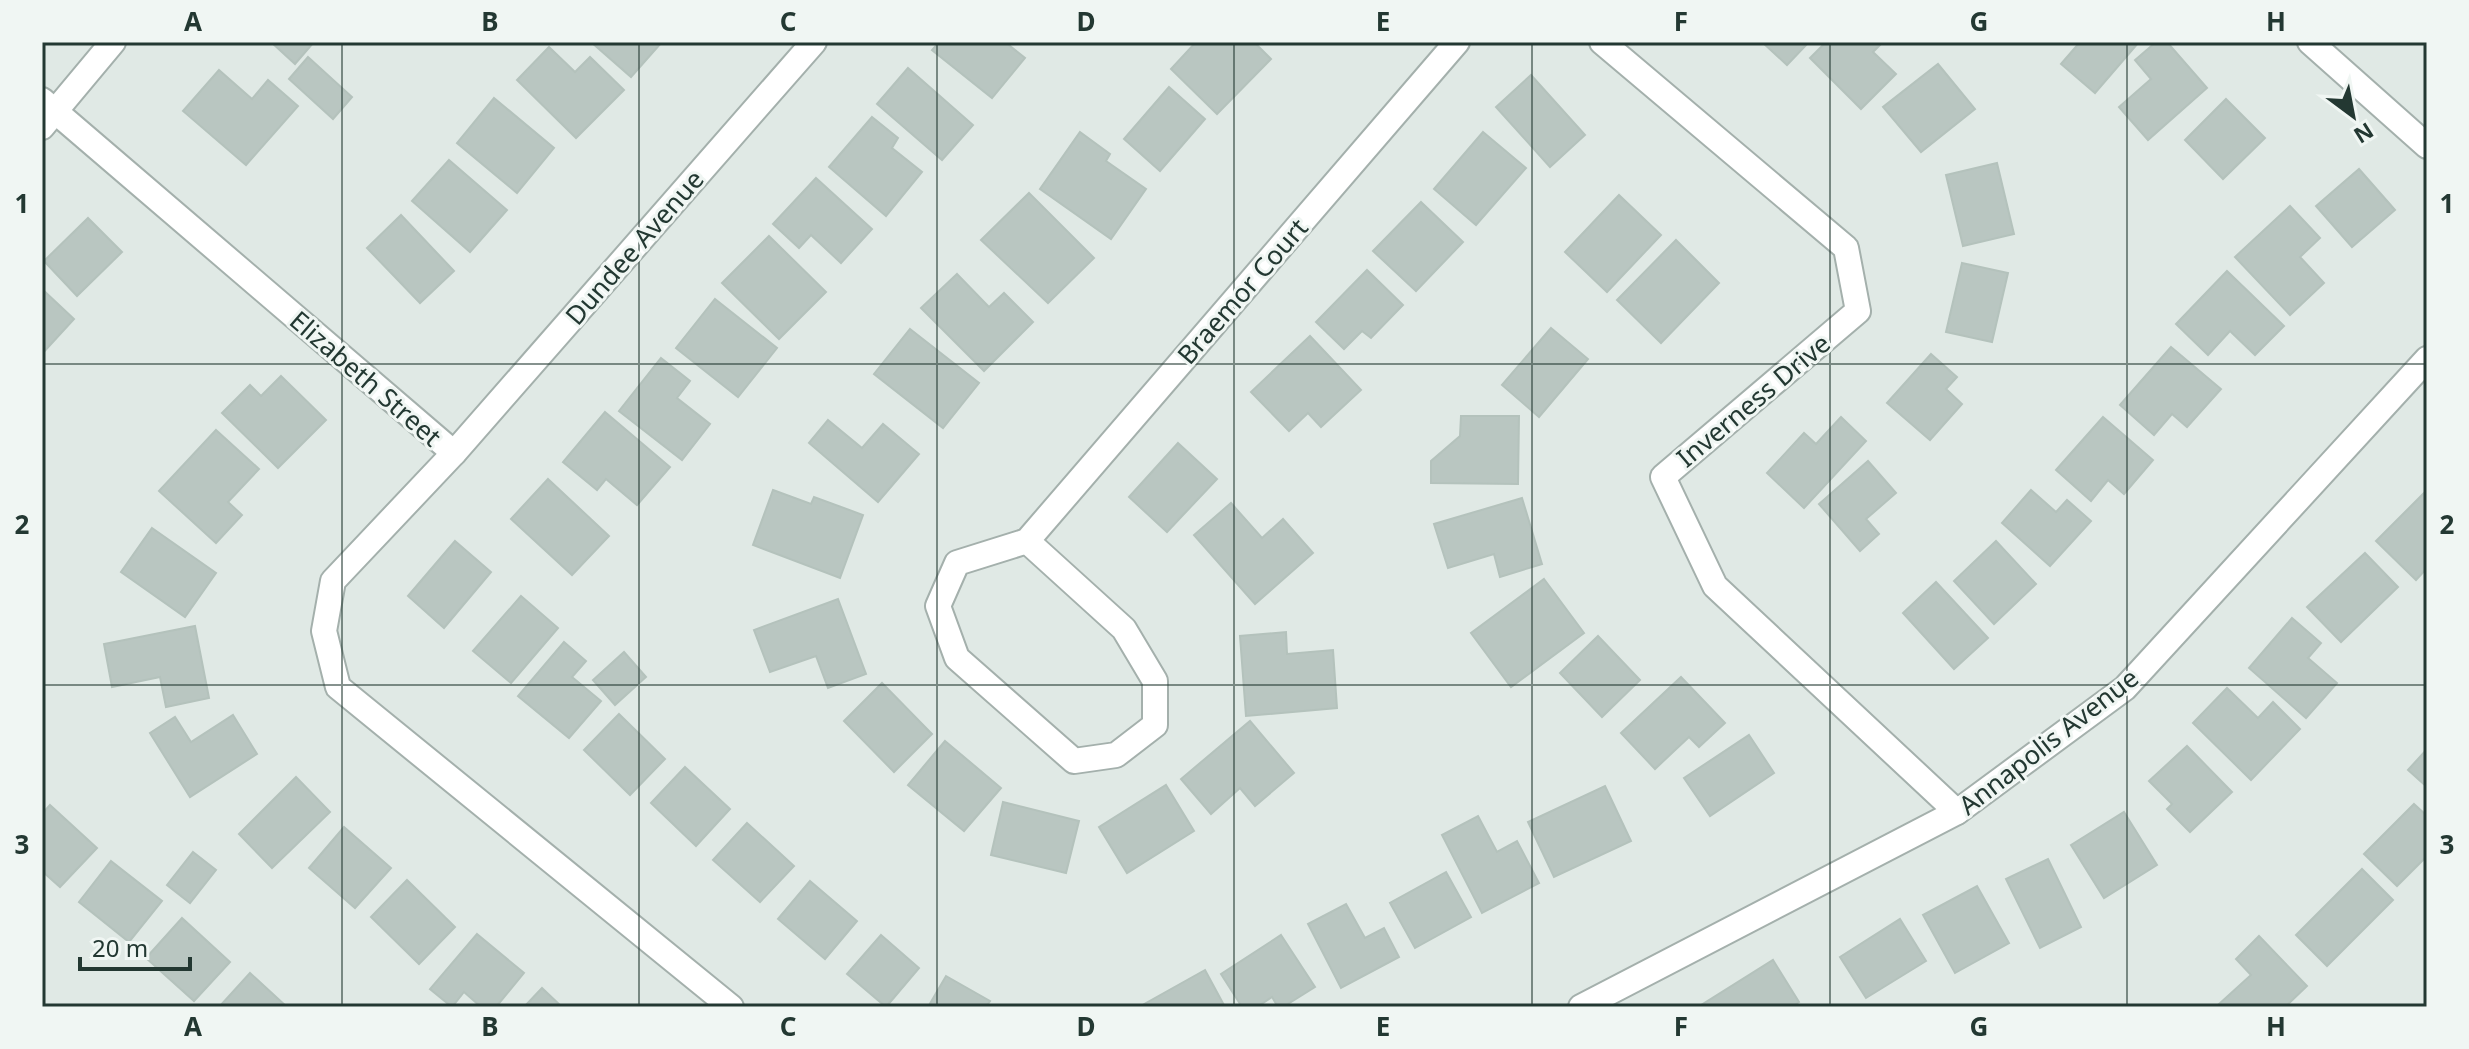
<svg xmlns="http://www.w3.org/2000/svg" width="2469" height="1049" font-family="'Noto Sans',sans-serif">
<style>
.building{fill:#b9c6c1;stroke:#b4c2bc;stroke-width:2}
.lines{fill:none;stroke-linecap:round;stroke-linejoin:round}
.minor-casing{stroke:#a4b0ac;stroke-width:28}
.minor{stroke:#fff;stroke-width:24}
.grid{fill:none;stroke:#233832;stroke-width:2;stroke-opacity:0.55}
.labels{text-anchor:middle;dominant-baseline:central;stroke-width:6;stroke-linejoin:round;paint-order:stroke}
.street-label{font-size:26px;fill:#233832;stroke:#f0f6f3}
.neatline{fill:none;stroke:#233832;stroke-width:3}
.grid-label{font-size:26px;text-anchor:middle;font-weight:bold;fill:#233832}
</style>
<rect width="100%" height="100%" fill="#e0e9e5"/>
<g class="building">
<polygon points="271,42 314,42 295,64"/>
<polygon points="591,42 662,42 631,77"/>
<polygon points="939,42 1005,42 1025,58 992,98 932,50"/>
<polygon points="1196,42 1254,42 1271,59 1217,114 1171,69"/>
<polygon points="1762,42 1809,42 1787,65"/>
<polygon points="1826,42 1883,42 1873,52 1896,74 1861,109 1810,58"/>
<polygon points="2080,42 2139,42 2095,93 2061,64"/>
<polygon points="2156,42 2167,42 2207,88 2148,140 2119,107 2151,79 2135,60"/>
<polygon points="549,47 575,72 590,57 624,90 576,138 517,80"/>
<polygon points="308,57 352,97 333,119 289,79"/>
<polygon points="1938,64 1975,109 1921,152 1883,107"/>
<polygon points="908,68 973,125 942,160 877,104"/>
<polygon points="219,70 252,99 268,80 298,106 246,165 183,111"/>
<polygon points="1531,75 1585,135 1550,167 1496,107"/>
<polygon points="1169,87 1205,119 1160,171 1124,139"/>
<polygon points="494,98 554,148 517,193 457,143"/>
<polygon points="2226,99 2265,138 2223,179 2185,140"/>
<polygon points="872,117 898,138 892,148 922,172 886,216 829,167"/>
<polygon points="1080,132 1110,154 1106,161 1146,189 1111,239 1040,189"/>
<polygon points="1483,132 1526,168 1476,225 1434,189"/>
<polygon points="449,160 507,210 470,252 412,201"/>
<polygon points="1997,163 2014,234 1963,246 1946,175"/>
<polygon points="2359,169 2395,210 2352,247 2316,206"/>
<polygon points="816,178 872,229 841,263 811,235 799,248 773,224"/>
<polygon points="1029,193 1094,258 1048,303 981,240"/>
<polygon points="1619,195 1661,235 1607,292 1565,252"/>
<polygon points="1421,202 1463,242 1416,291 1373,251"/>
<polygon points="2290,206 2320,238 2300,257 2324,283 2290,315 2235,257"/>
<polygon points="401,215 454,271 420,303 367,248"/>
<polygon points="88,218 122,252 77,296 44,261"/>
<polygon points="769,236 826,292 779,339 722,283"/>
<polygon points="1676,240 1719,283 1661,343 1617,300"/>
<polygon points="1962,263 2008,273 1992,342 1946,332"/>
<polygon points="1367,270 1403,305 1371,338 1362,331 1344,349 1316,322"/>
<polygon points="2227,271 2284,326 2255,355 2230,331 2208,355 2176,324"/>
<polygon points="957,274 989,307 1004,293 1033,322 984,371 921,308"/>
<polygon points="42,289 74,319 42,354"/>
<polygon points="715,299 777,348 738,397 676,348"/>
<polygon points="1551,328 1588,359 1539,417 1502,385"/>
<polygon points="910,329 979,383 943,428 874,374"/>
<polygon points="1310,336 1361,390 1321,427 1308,413 1289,431 1251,392"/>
<polygon points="2171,347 2221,389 2187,427 2172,414 2154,435 2120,405"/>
<polygon points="1931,354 1957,377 1946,389 1962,404 1930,440 1887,403"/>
<polygon points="661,358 690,381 677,398 710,424 682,460 619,411"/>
<polygon points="281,376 326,420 278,468 222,413 250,385 261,396"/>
<polygon points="605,412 670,467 637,505 606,479 597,490 563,462"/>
<polygon points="1461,416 1519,416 1518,484 1431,483 1431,461 1460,436"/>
<polygon points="1841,417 1866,441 1804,508 1767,473 1804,433 1816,444"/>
<polygon points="2103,417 2153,460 2124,494 2108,480 2091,501 2056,470"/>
<polygon points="828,420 862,448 883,424 919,454 878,502 809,443"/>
<polygon points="216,430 259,469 228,502 242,515 216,543 159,491"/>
<polygon points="1178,443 1217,479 1167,532 1129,497"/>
<polygon points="1868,461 1896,493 1866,519 1879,534 1860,551 1819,504"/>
<polygon points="548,479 609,536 572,575 511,519"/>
<polygon points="773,490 811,504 814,497 863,515 840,578 753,545"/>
<polygon points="2031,490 2056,512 2067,500 2091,521 2050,566 2002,523"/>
<polygon points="2427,490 2427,568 2416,580 2376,541"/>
<polygon points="1522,498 1542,564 1500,577 1494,554 1448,568 1434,524"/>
<polygon points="1231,503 1262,538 1283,519 1313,553 1255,604 1194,535"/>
<polygon points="152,528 216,573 185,617 121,572"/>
<polygon points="455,541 491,572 444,628 408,596"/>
<polygon points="1996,541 2036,584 1994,624 1954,581"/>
<polygon points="2365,553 2398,587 2341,642 2307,607"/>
<polygon points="1544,579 1584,633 1511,687 1471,633"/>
<polygon points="1936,582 1988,638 1954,669 1903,613"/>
<polygon points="521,596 558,628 511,683 473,651"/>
<polygon points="838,599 866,674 828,688 816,656 770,672 754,630"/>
<polygon points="2292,618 2321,643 2308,658 2337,683 2306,718 2249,668"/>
<polygon points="195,626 209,698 166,707 160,677 112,687 104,644"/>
<polygon points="1286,632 1287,654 1333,650 1337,708 1246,716 1240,636"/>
<polygon points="1598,636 1640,680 1602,717 1560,673"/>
<polygon points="564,642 586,661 572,677 601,701 569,738 518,696"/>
<polygon points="624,652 646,677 615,705 593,680"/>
<polygon points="1681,677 1725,723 1699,747 1689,737 1655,769 1621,733"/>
<polygon points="882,683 932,734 894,772 844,721"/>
<polygon points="2227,688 2258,718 2273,702 2300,729 2251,780 2193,723"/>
<polygon points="619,714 665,759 630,795 584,750"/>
<polygon points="233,715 257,754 190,797 150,733 175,717 191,742"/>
<polygon points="1250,721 1294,773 1255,806 1240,788 1211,814 1181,779"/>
<polygon points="1749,735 1774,773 1710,816 1684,778"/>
<polygon points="945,741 1001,788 964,831 908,785"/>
<polygon points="2187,746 2232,792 2190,832 2167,809 2172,804 2149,781"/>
<polygon points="2427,749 2427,787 2408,770"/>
<polygon points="685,767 730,809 696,846 651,803"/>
<polygon points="296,777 330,812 272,868 239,834"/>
<polygon points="1166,785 1194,831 1127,873 1099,827"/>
<polygon points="1605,786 1631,841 1554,877 1528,822"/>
<polygon points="1003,802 1079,821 1066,873 991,855"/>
<polygon points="2414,804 2427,816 2427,856 2397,886 2364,854"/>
<polygon points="50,805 97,848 60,887 42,871 42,814"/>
<polygon points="2124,812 2157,865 2104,898 2071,845"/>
<polygon points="1478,816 1497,852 1517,841 1539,883 1482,913 1442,835"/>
<polygon points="747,823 794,866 760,902 713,860"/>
<polygon points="344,827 391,868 355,908 309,868"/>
<polygon points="193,852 216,870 190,903 167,885"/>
<polygon points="2048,859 2081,927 2040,948 2006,879"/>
<polygon points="111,861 162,901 129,942 79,902"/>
<polygon points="2362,869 2393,900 2327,966 2296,935"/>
<polygon points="1446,872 1471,917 1415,948 1390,903"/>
<polygon points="407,880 455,927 419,964 371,917"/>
<polygon points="810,881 857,921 825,959 778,919"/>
<polygon points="1977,886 2009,943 1955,973 1923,915"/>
<polygon points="1346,904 1365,938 1384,928 1399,957 1341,988 1308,924"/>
<polygon points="182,918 230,962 194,1001 146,958"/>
<polygon points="1900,919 1926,961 1866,998 1840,957"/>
<polygon points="477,934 524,973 496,1007 481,1007 464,992 452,1007 430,989"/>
<polygon points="881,935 919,968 886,1007 847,974"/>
<polygon points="1281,935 1315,987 1283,1007 1278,1007 1272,997 1257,1007 1242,1007 1221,974"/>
<polygon points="2259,936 2307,986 2285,1007 2222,1007 2219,1004 2251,975 2236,959"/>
<polygon points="1773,960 1799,1002 1792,1007 1698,1007"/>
<polygon points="1205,970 1225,1007 1139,1007"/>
<polygon points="250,973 287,1007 219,1007"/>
<polygon points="946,976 990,1001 986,1007 928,1007"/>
<polygon points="542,988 562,1007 524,1007"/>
</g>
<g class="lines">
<g class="minor-casing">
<g id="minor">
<polyline points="1602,42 1846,248 1858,311 1663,477 1715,586 1957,812"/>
<polyline points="2310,42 2427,146"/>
<polyline points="42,100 454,453"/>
<polyline points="42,127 113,42"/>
<polyline points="1027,541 1124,629 1155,681 1155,725 1116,755 1074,761 957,658 938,606 957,563 1027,541 1457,42"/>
<polyline points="731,1007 338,687 324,631 333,581 454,453 814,42"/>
<polyline points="1581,1007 1957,812 2125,688 2427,359"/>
</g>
</g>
<use href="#minor" class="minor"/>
</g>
<path class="grid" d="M342,42V1007M639,42V1007M937,42V1007M1234,42V1007M1532,42V1007M1830,42V1007M2127,42V1007M42,364H2427M42,685H2427"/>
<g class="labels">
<g class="street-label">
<text transform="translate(634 247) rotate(-49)">Dundee Avenue</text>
<text transform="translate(1242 291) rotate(-49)">Braemor Court</text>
<text transform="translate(366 378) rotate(41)">Elizabeth Street</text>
<text transform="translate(1753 400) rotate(-40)">Inverness Drive</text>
<text transform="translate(2048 741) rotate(-38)">Annapolis Avenue</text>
</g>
</g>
<rect width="2469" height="1049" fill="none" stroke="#f0f6f3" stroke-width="88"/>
<g transform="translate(2353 116) rotate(148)" stroke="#f0f6f3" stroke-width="6" paint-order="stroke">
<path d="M0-6L14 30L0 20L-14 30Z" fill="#233832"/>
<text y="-12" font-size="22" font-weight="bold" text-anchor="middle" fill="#233832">N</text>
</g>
<path d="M80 957v12h110v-12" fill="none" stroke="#233832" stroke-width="4"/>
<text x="92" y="957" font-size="24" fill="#233832" stroke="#f0f6f3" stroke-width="6" paint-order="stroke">20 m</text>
<rect x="44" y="44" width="2381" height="961" class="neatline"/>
<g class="grid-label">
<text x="193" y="31">A</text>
<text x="490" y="31">B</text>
<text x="788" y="31">C</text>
<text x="1086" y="31">D</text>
<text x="1383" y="31">E</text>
<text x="1681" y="31">F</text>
<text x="1979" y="31">G</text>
<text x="2276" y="31">H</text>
<text x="22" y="213">1</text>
<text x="2447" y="213">1</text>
<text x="22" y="534">2</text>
<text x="2447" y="534">2</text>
<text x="22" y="854">3</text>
<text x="2447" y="854">3</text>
<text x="193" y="1036">A</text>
<text x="490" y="1036">B</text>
<text x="788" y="1036">C</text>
<text x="1086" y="1036">D</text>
<text x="1383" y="1036">E</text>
<text x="1681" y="1036">F</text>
<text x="1979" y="1036">G</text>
<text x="2276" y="1036">H</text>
</g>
</svg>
